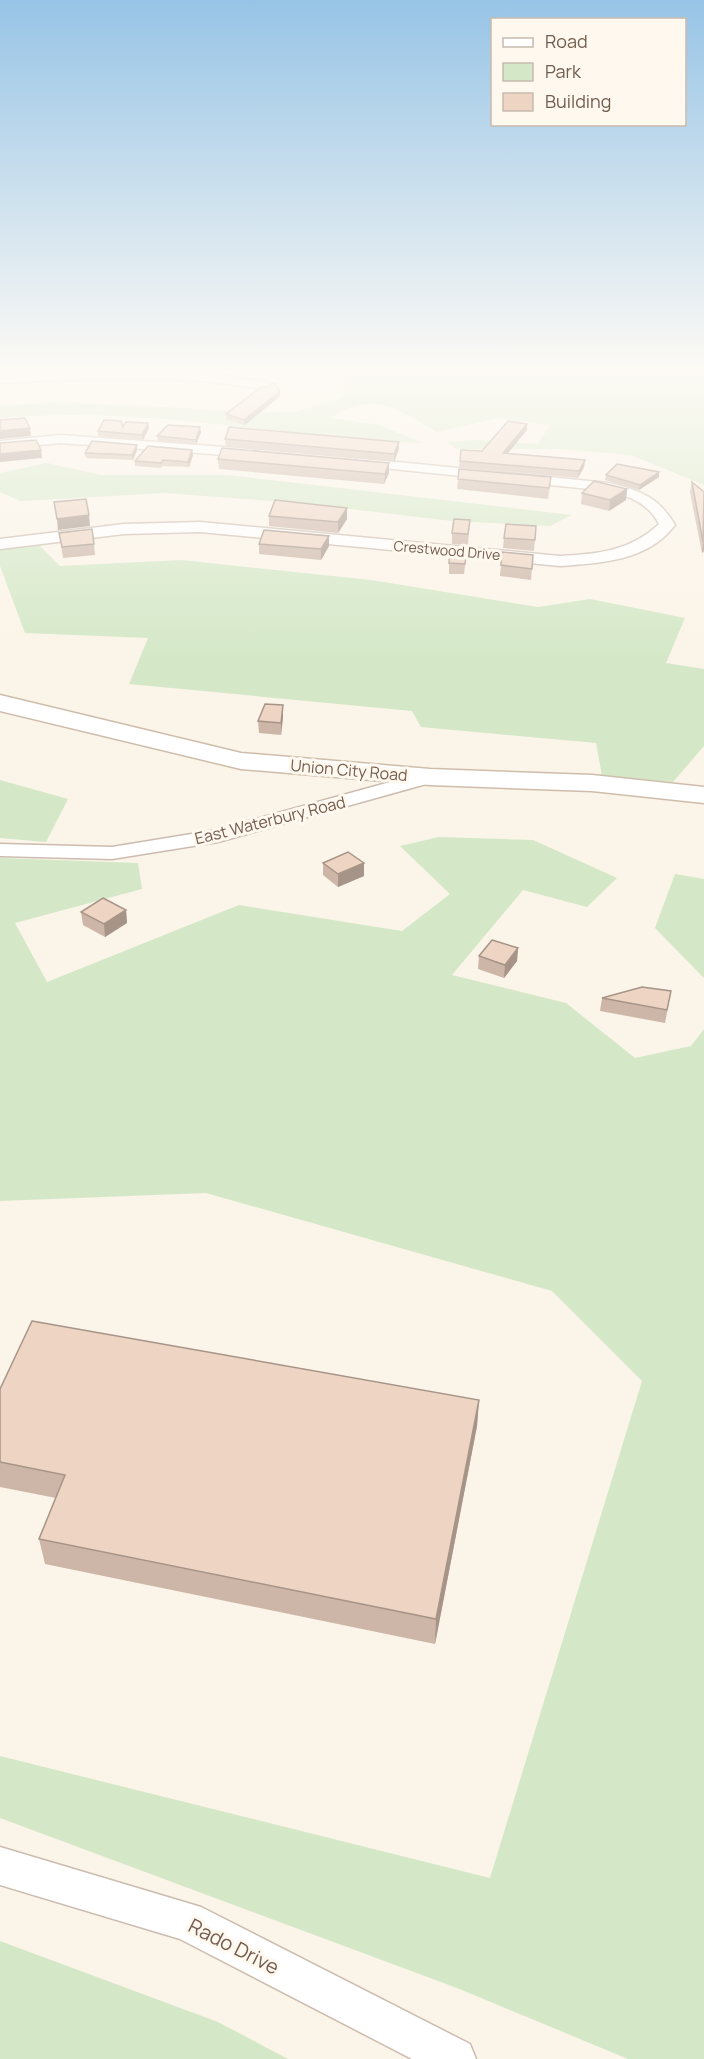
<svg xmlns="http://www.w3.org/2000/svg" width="704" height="2059" font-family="Manrope,sans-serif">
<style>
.green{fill:#d4e8c7}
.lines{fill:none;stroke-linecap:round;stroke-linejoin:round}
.street-casing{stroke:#ccbcaf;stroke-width:3}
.secondary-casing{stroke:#cfbdac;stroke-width:3}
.street{fill:#fff;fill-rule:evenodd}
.secondary{fill:#fff;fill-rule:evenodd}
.wall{fill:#cdb6a7}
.shaded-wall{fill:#a79488}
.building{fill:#eed4c2;stroke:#a79488;stroke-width:1.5}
.labels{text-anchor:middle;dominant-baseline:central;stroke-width:6;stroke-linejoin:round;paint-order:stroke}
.far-street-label{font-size:14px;fill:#735c4e;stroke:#fef8ee}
.street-label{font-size:16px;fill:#735c4e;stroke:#fef8ee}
.near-street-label{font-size:20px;fill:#735c4e;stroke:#fef8ee}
</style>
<rect width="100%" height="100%" fill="#fbf4e8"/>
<g class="green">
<path d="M339,373H704V485L631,455L562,449H456L447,442L477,440L538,444L550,425L497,418L437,432C398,409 374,390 330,418L379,425L423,443C282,437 141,405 0,418V406L51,402L292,413L344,397L345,374Z"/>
<polygon points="47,463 101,475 228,475 572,515 550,526 452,521 299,503 165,493 21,501 0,492 0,473"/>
<polygon points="37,543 60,566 181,560 371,580 538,607 590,599 685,618 666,663 704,669 704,746 673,782 602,776 596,743 421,727 412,711 129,684 148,638 25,633 0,566 0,550"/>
<polygon points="0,780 68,799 46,842 0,838"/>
<polygon points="439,837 533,840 617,878 587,907 523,890 452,975 566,1003 635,1058 691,1046 704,1029 704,2059 628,2059 457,1988 0,1818 0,1756 490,1878 642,1381 552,1291 206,1193 0,1201 0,858 138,863 142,889 15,923 47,982 239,905 402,931 450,894 400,846"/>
<polygon points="675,874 704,879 704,978 655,928"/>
<polygon points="0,1941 218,2022 288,2059 0,2059"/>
</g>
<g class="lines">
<g class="street-casing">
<g id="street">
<path d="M57,373H205L267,382L273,386L267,390C178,373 90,379 0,383V375Z"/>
<polygon points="60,435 252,449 259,453 252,457 60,443 0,449 0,441"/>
<path d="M358,458L609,483C639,490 659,497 675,525C648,561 601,563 560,566L200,532L124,534L0,549V539L124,524L200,522L560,556C597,554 631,551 659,524C648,503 631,497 609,491L353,465L351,462Z"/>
<polygon points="430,771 440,777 437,781 218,842 112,859 0,856 0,844 112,847 216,830"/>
<polygon points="0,1847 201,1907 470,2044 476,2059 412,2059 180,1939 0,1885"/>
</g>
</g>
<g class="secondary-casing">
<polygon id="secondary" points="0,695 241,753 430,769 592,775 704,787 704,803 592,791 430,785 241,769 0,711"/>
</g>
<use href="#street" class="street"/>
<use href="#secondary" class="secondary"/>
</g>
<g class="wall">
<polygon points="280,396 245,425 226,419 226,414"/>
<polygon points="148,423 149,428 143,440 98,436 98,431"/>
<polygon points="527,430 508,453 585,460 584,467 578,478 459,467 461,450 482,451"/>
<polygon points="201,432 196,445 158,441 157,436"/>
<polygon points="225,439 399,442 399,449 394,462 226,447"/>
<polygon points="137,450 133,460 86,458 85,453"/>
<polygon points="193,455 189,467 163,466 161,468 135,466 135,461"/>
<polygon points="218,459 389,473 384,484 219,469"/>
<polygon points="606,475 659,477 639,490 605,480"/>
<polygon points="551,477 548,499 457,489 458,479"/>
<polygon points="692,482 704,492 704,551 702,553 690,492"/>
<polygon points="627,489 626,500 609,511 581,504 582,493"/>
<polygon points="347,508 347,519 338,533 269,526 269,516"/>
<polygon points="470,520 468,545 452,544 452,533"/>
<polygon points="536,526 534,551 503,548 504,538"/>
<polygon points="59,533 94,544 95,555 63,558"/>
<polygon points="259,544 329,546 321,560 259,554"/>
<polygon points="467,549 464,574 449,574 449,563"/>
<polygon points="533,555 531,580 500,576 501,565"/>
<polygon points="283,717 281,735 259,733 258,721"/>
<polygon points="323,863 364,863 364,876 338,887 323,875"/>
<polygon points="126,910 127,923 105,937 83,925 81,912"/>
<polygon points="518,948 517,961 504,978 478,969 479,956"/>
<polygon points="671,991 665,1023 600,1011 602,998"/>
<polygon points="0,1389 479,1400 477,1426 435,1644 45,1564 39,1539 56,1498 0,1487"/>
</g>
<g class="shaded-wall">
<polygon points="280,391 280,396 245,425 244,420"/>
<polygon points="148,423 149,428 143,440 142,435"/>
<polygon points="527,424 527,430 503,459 503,453"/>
<polygon points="200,427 201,432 196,445 196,440"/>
<polygon points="30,428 31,436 0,439 0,431"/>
<polygon points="399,442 399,449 394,462 394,454"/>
<polygon points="137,445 137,450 133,460 132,455"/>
<polygon points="41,450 42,458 0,462 0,454"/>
<polygon points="192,450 193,455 189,467 188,462"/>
<polygon points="585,460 584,467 578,478 579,471"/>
<polygon points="389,463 389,473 384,484 385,474"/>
<polygon points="659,472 659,477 639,490 640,485"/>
<polygon points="627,489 626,500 609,511 610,500"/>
<polygon points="347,508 347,519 338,533 338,522"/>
<polygon points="89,515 90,526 58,530 57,519"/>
<polygon points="329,536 329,546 321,560 321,549"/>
<polygon points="703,542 704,542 704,551 702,553"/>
<polygon points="283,705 283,717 281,735 281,723"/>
<polygon points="364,863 364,876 338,887 338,874"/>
<polygon points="126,910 127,923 105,937 104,924"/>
<polygon points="518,948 517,961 504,978 505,965"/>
<polygon points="479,1400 477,1426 435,1644 436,1619"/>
</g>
<g class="building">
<polygon points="274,383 280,391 244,420 226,414 261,387 268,387"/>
<polygon points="25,418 30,428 0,431 0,420"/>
<polygon points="104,420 121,421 123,427 126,422 148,423 142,435 98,431"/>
<polygon points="508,421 527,424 503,453 585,460 579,471 460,461 461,450 482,451"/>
<polygon points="168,425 200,427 196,440 157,436"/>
<polygon points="229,427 399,442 394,454 225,439"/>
<polygon points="36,440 41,450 0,454 0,443"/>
<polygon points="92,441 137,445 132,455 85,453"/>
<polygon points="148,446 192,450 188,462 163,460 161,463 135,461"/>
<polygon points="222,448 389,463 385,474 218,459"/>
<polygon points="617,464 659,472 640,485 606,475"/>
<polygon points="459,469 551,477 549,488 458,479"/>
<polygon points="594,481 627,489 610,500 582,493"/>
<polygon points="692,482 704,492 703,542"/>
<polygon points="86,499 89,515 57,519 54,502"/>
<polygon points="275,500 347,508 338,522 269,516"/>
<polygon points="454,519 470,520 468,534 452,533"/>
<polygon points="506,524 536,526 535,540 504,538"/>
<polygon points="92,529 94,544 62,547 59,533"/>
<polygon points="264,530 329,536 321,549 259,544"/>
<polygon points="451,547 467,549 465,564 449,563"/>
<polygon points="502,552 533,555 532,569 501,565"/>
<polygon points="265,704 283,705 281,723 258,721"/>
<polygon points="348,852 364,863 338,874 323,863"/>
<polygon points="103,898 126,910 104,924 81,912"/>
<polygon points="492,940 518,948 505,965 479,956"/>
<polygon points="642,987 671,991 667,1010 602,998"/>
<polygon points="32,1321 479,1400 436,1619 39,1539 65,1475 0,1462 0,1389"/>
</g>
<linearGradient id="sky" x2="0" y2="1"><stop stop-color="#97c4e6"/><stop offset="0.56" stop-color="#fdfaf5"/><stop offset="1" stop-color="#fdfaf5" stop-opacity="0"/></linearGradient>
<rect width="704" height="661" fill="url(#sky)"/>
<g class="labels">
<g class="far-street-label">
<text transform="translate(447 550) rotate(5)">Crestwood Drive</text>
</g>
<g class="street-label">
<text transform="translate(349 770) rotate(5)">Union City Road</text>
<text transform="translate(270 820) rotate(-14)">East Waterbury Road</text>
</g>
<g class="near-street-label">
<text transform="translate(234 1946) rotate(27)">Rado Drive</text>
</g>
</g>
<rect x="491" y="18" width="195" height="108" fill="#fef8ee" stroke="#c6baae" stroke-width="1.5"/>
<rect x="503" y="38" width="30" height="9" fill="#ffffff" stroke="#c6baae" stroke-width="1.5"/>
<text x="545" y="48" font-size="18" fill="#735c4e">Road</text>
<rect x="503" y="63" width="30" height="18" fill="#d4e8c7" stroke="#c6baae" stroke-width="1.5"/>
<text x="545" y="78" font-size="18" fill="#735c4e">Park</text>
<rect x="503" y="93" width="30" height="18" fill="#eed4c2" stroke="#c6baae" stroke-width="1.5"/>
<text x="545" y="108" font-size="18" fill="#735c4e">Building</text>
</svg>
